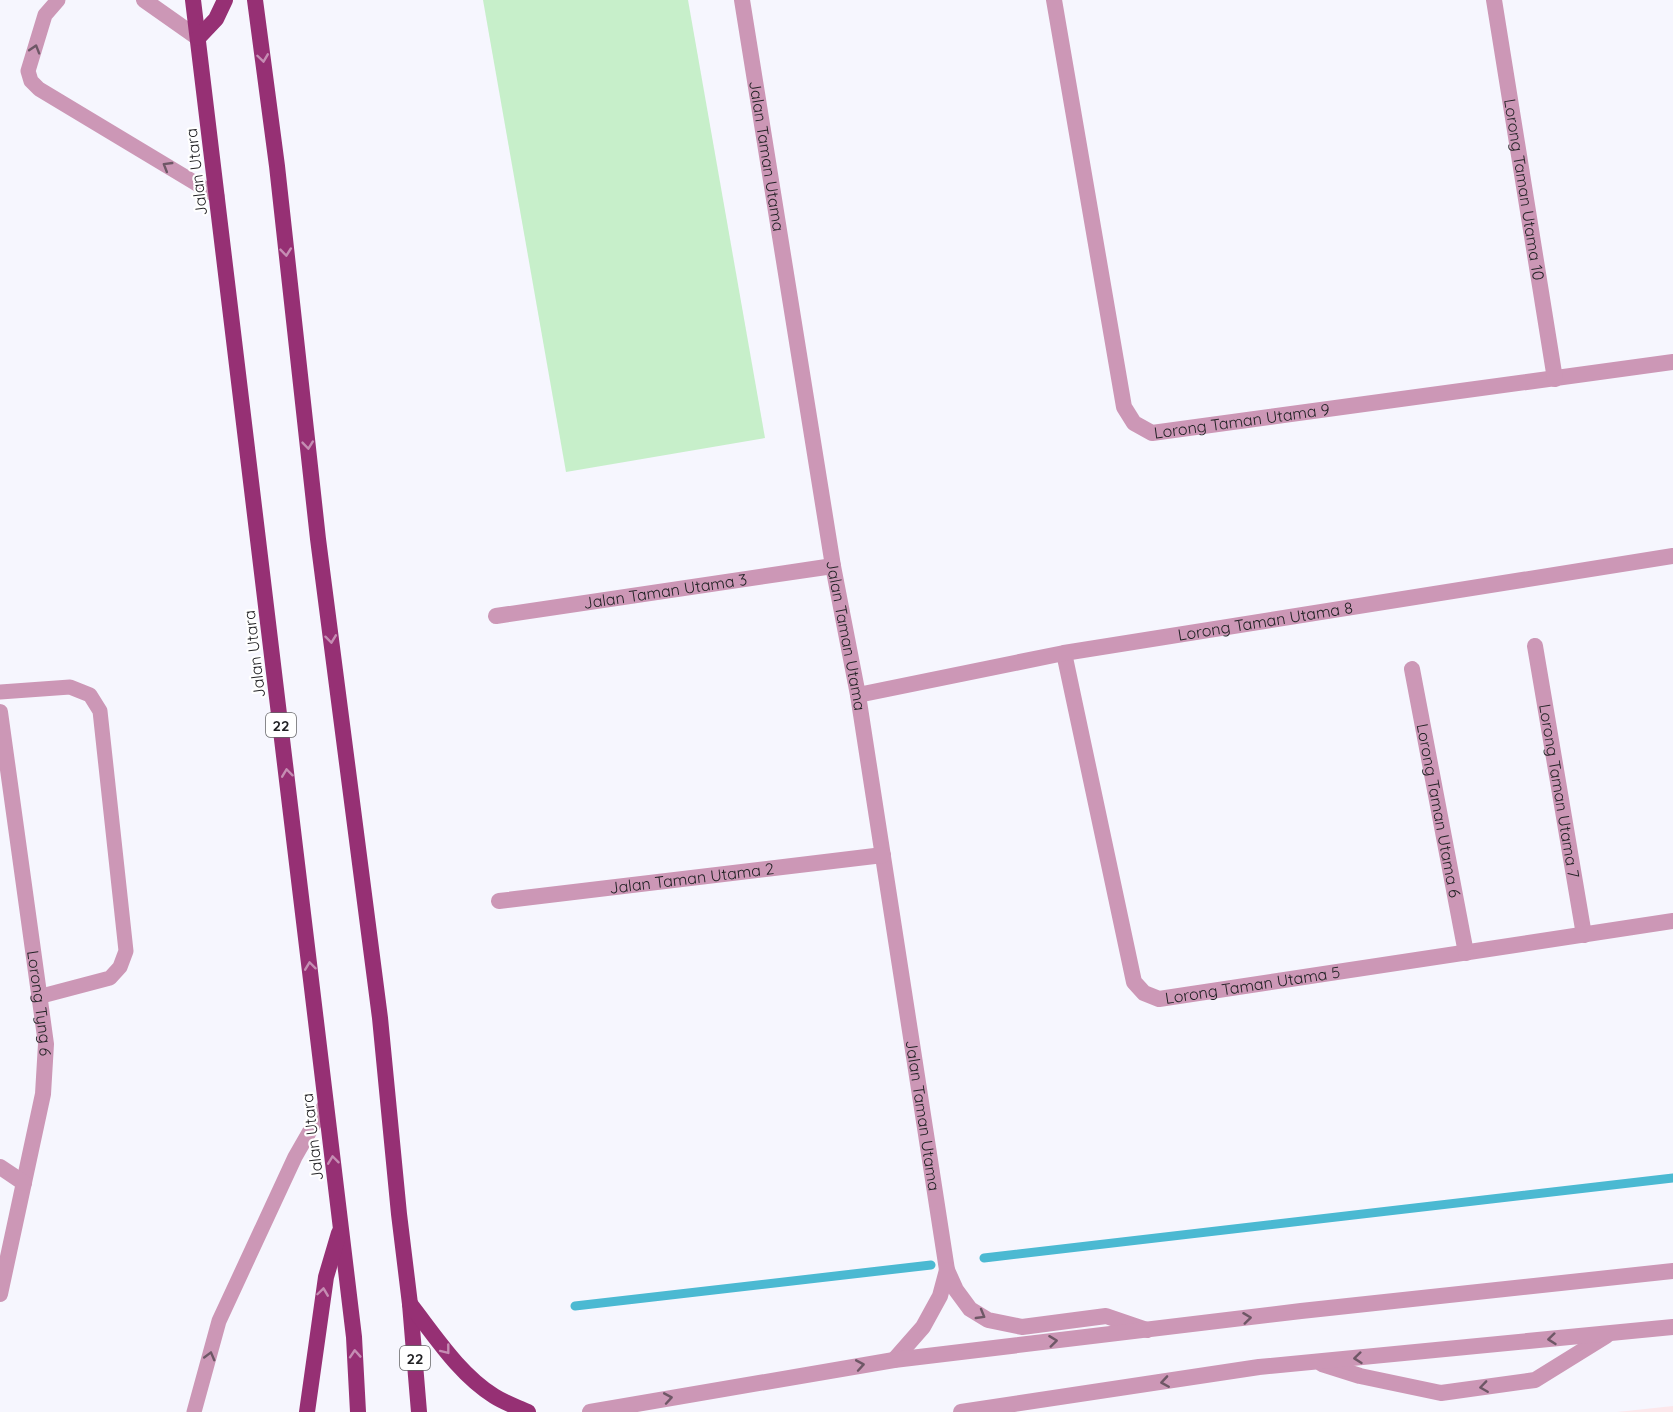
<svg xmlns="http://www.w3.org/2000/svg" width="1673" height="1412" font-family="Quicksand,sans-serif">
<style>
.commercial{fill:#fce7eb}
.green{fill:#c7efca}
.lines{fill:none;stroke-linecap:round;stroke-linejoin:round}
.stream{stroke:#4bb9d2;stroke-width:9}
.service{stroke:#cc97b6;stroke-width:15}
.minor{stroke:#cc97b6;stroke-width:16}
.tertiary{stroke:#cc97b6;stroke-width:16}
.trunk{stroke:#963074;stroke-width:16}
.oneway{stroke:#6e5766}
.oneway2{stroke:#c58db3}
.labels{text-anchor:middle;dominant-baseline:central;stroke-width:4.5;stroke-linejoin:round;paint-order:stroke}
.shield{fill:#fff;stroke:#646466;stroke-width:1.5}
.shield-label{font-size:15px;font-weight:bold;fill:#222225}
.street-label{font-size:16px;fill:#222225;stroke:#fff}
</style>
<rect width="100%" height="100%" fill="#f6f6fe"/>
<polygon class="commercial" points="1673,1406 1673,1412 1617,1412"/>
<polygon class="green" points="483,0 688,0 765,438 566,472"/>
<g class="lines">
<g class="stream">
<polyline points="984,1258 1673,1178"/>
<polyline points="575,1306 931,1265"/>
</g>
<g class="service">
<polyline points="58,0 45,15 28,71 31,81 39,89 217,196"/>
<polyline points="0,692 70,687 90,695 100,711 126,951 120,967 110,978 38,997"/>
<polyline points="194,1412 219,1321 295,1157 326,1103"/>
</g>
<g class="minor">
<polyline points="144,0 198,38"/>
<path id="s1" d="M742,0L833,566L858,695L947,1270L956,1290L970,1309L988,1320L1022,1327L1106,1316L1147,1330"/>
<path id="s2" d="M1054,0L1124,407L1134,423L1152,433L1673,362"/>
<path id="s3" d="M1494,0L1555,379"/>
<path id="s4" d="M496,616L833,566"/>
<path id="s5" d="M1535,646L1584,935"/>
<path id="s6" d="M1064,653L1134,982L1144,993L1159,999L1673,921"/>
<path id="s7" d="M1412,669L1466,953"/>
<path id="s8" d="M858,695L1064,653L1673,556"/>
<path id="s9" d="M0,712L46,1044L43,1094L0,1294"/>
<path id="s10" d="M499,901L883,855"/>
<polyline points="0,1167 24,1183"/>
<polyline points="894,1360 923,1327 940,1296 947,1270"/>
</g>
<g class="tertiary">
<polyline points="1322,1364 1360,1376 1441,1393 1535,1380 1606,1336"/>
<polyline points="590,1412 894,1360 1301,1311 1673,1271"/>
<polyline points="961,1412 1259,1367 1673,1327"/>
</g>
<g class="trunk">
<polyline points="193,0 354,1337 358,1412"/>
<polyline points="255,0 277,166 318,539 380,1018 399,1214 410,1304 419,1412"/>
<polyline points="198,38 216,19 225,0"/>
<path d="M410,1304C435,1336 459,1374 494,1396C505,1403 517,1407 528,1412"/>
<polyline points="307,1412 326,1277 339,1233"/>
</g>
</g>
<defs><path id="oneway-chevron" d="M-2-3.5L2.5 0L-2 3.5" fill="none" stroke-width="1.6" stroke-linecap="round" stroke-linejoin="round" transform="scale(1.5)"/></defs>
<g class="oneway">
<use href="#oneway-chevron" transform="translate(35 49) rotate(-73)"/>
<use href="#oneway-chevron" transform="translate(167 166) rotate(-149)"/>
<use href="#oneway-chevron" transform="translate(981 1315) rotate(30)"/>
<use href="#oneway-chevron" transform="translate(1247 1318) rotate(-7)"/>
<use href="#oneway-chevron" transform="translate(1552 1339) rotate(174)"/>
<use href="#oneway-chevron" transform="translate(1053 1341) rotate(-7)"/>
<use href="#oneway-chevron" transform="translate(210 1356) rotate(-75)"/>
<use href="#oneway-chevron" transform="translate(1358 1358) rotate(174)"/>
<use href="#oneway-chevron" transform="translate(860 1365) rotate(-10)"/>
<use href="#oneway-chevron" transform="translate(1165 1382) rotate(171)"/>
<use href="#oneway-chevron" transform="translate(1484 1387) rotate(172)"/>
<use href="#oneway-chevron" transform="translate(668 1398) rotate(-10)"/>
</g>
<g class="oneway2">
<use href="#oneway-chevron" transform="translate(263 58) rotate(82)"/>
<use href="#oneway-chevron" transform="translate(286 252) rotate(84)"/>
<use href="#oneway-chevron" transform="translate(308 445) rotate(84)"/>
<use href="#oneway-chevron" transform="translate(331 639) rotate(83)"/>
<use href="#oneway-chevron" transform="translate(287 773) rotate(-97)"/>
<use href="#oneway-chevron" transform="translate(310 966) rotate(-97)"/>
<use href="#oneway-chevron" transform="translate(333 1160) rotate(-97)"/>
<use href="#oneway-chevron" transform="translate(323 1292) rotate(-82)"/>
<use href="#oneway-chevron" transform="translate(446 1350) rotate(52)"/>
<use href="#oneway-chevron" transform="translate(355 1354) rotate(-94)"/>
</g>
<g class="labels">
<g class="shield">
<rect x="266" y="713" width="30" height="24" rx="4.5"/>
<rect x="400" y="1346" width="30" height="24" rx="4.5"/>
</g>
<g class="shield-label">
<text x="281" y="725">22</text>
<text x="415" y="1358">22</text>
</g>
<g class="street-label">
<text stroke="none"><textPath href="#s1" startOffset="158">Jalan Taman Utama</textPath></text>
<text transform="translate(196 172) rotate(-97)">Jalan Utara</text>
<text stroke="none"><textPath href="#s3" startOffset="192">Lorong Taman Utama 10</textPath></text>
<text stroke="none"><textPath href="#s2" startOffset="543">Lorong Taman Utama 9</textPath></text>
<text stroke="none"><textPath href="#s4" startOffset="171">Jalan Taman Utama 3</textPath></text>
<text stroke="none"><textPath href="#s8" startOffset="414">Lorong Taman Utama 8</textPath></text>
<text stroke="none"><textPath href="#s1" startOffset="644">Jalan Taman Utama</textPath></text>
<text transform="translate(254 654) rotate(-97)">Jalan Utara</text>
<text stroke="none"><textPath href="#s5" startOffset="147">Lorong Taman Utama 7</textPath></text>
<text stroke="none"><textPath href="#s7" startOffset="144">Lorong Taman Utama 6</textPath></text>
<text stroke="none"><textPath href="#s10" startOffset="194">Jalan Taman Utama 2</textPath></text>
<text stroke="none"><textPath href="#s6" startOffset="462">Lorong Taman Utama 5</textPath></text>
<text stroke="none"><textPath href="#s9" startOffset="294">Lorong Tyng 6</textPath></text>
<text stroke="none"><textPath href="#s1" startOffset="1130">Jalan Taman Utama</textPath></text>
<text transform="translate(312 1137) rotate(-97)">Jalan Utara</text>
</g>
</g>
</svg>
